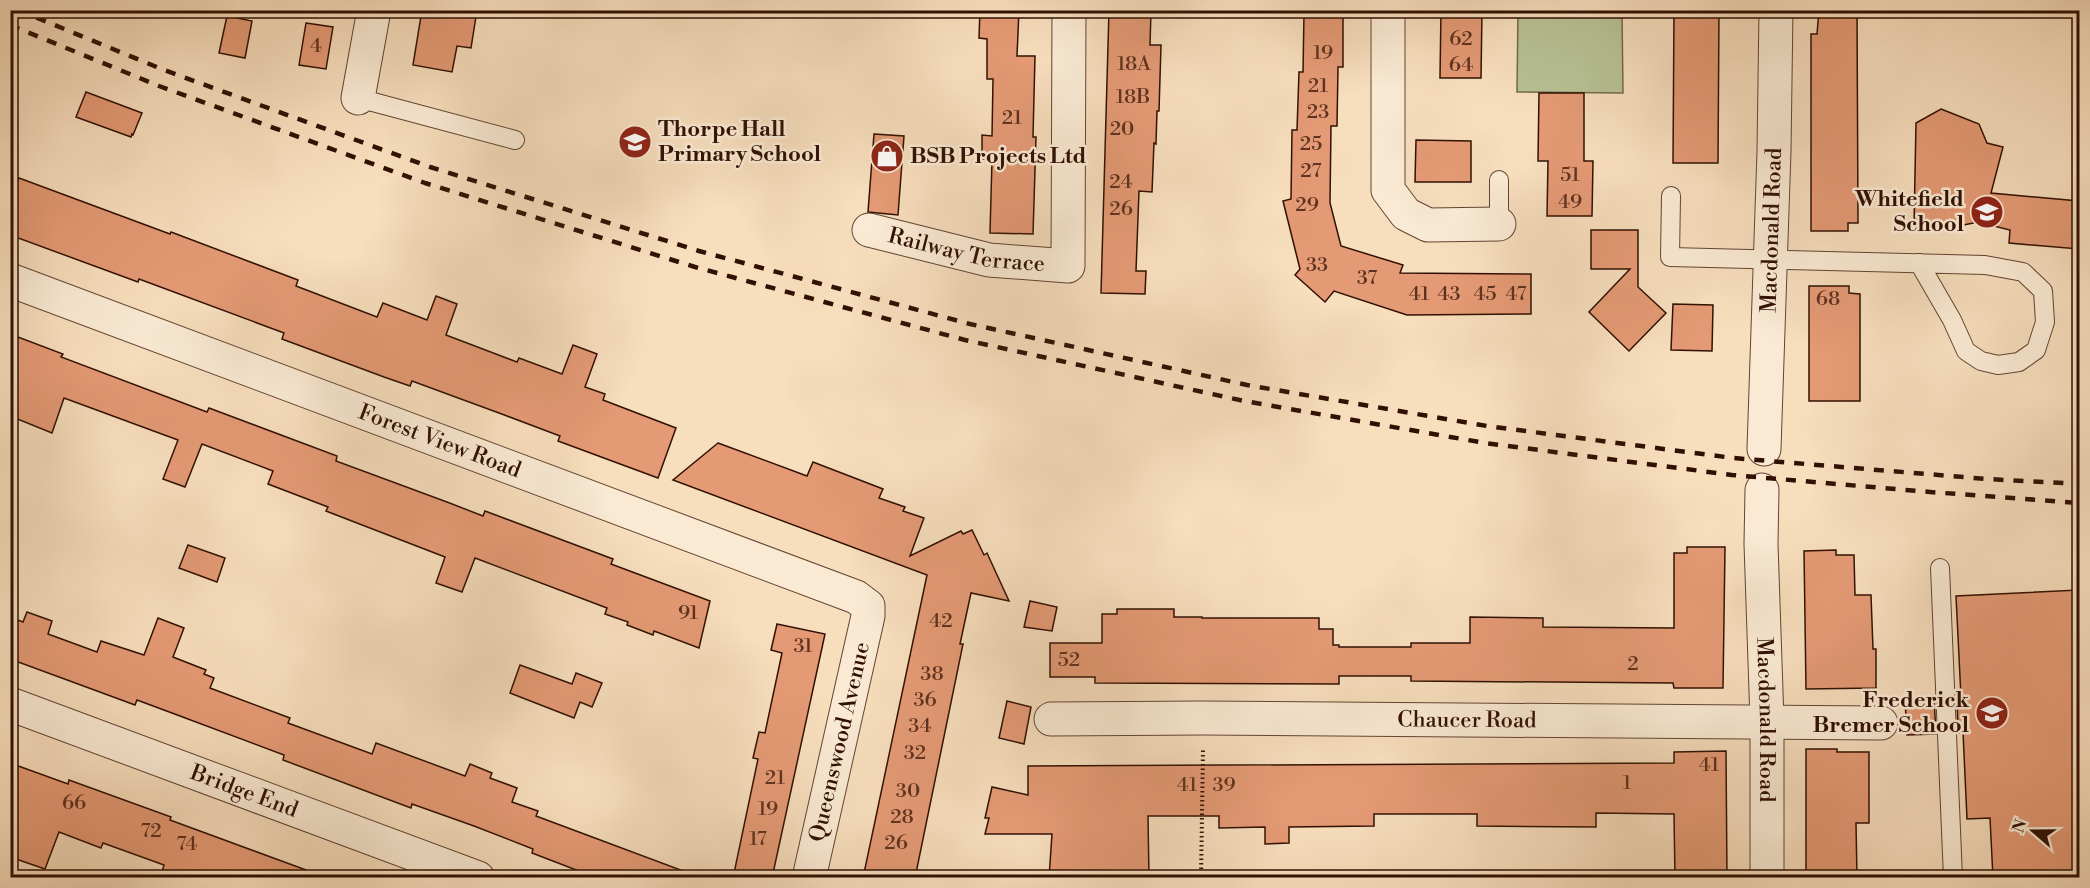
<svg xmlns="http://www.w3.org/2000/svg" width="2090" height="888" font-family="'Libre Bodoni',serif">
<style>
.green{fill:#b7c295;stroke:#74694c;stroke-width:1.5}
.building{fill:#e49a75;stroke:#311003;stroke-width:1.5}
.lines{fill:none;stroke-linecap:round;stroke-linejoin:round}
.lane-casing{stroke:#624432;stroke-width:20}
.street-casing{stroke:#624432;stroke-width:35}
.path{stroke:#311003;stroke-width:4;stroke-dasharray:1.5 3;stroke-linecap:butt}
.lane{stroke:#faead4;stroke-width:18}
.street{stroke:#faead4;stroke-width:33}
.rail{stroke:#311003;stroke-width:4.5;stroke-dasharray:10 10;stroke-linecap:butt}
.labels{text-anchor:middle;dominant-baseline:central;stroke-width:5;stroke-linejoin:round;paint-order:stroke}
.number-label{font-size:20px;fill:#5e3220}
.poi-label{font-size:22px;font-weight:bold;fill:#311003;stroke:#faead4;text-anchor:start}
.street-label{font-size:22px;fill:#311003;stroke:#faead4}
</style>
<rect width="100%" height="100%" fill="#f7debd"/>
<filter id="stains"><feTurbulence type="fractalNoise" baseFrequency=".00333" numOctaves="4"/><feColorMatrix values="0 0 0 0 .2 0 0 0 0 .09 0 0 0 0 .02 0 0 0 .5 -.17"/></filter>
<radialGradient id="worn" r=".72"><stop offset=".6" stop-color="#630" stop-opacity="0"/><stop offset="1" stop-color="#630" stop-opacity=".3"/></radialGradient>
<polygon class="green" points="1518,11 1622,11 1623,93 1517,92"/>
<g class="building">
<polygon points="422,10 477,10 471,48 457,46 452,72 413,65"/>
<polygon points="980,10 1019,10 1017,56 1035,56 1033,137 1036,137 1033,234 990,233 992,160 982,159 982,135 992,136 993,79 987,79 987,39 979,38"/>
<polygon points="1109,10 1151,11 1150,45 1161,45 1159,111 1157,111 1156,144 1154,143 1152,192 1139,191 1136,271 1146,271 1145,294 1101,293"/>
<polygon points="1441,10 1482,10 1481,78 1440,78"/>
<polygon points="1674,10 1719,10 1718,163 1673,163"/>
<polygon points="1819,10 1857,10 1858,223 1848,223 1848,231 1811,231 1811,34 1817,34"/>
<polygon points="1304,13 1343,13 1343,67 1338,67 1337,126 1331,126 1330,203 1341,246 1403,265 1400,273 1531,274 1531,314 1407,315 1334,291 1325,302 1295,275 1300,269 1283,201 1291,199 1292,130 1297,130 1299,72 1303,72"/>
<polygon points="227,16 252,21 245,58 219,53"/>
<polygon points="306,23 333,27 326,69 299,65"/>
<polygon points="86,92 142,113 133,135 132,134 131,137 76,117"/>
<polygon points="1539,93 1584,93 1584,161 1593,161 1592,216 1547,216 1548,161 1538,161"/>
<polygon points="1941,109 1979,124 1987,143 2003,147 1991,193 2079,201 2079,249 2009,243 2010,230 1978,222 1935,231 1931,227 1914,226 1916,123"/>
<polygon points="874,134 904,136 898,215 868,212"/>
<polygon points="1416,140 1471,141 1471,182 1415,182"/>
<polygon points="19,178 170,234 171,232 298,280 296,286 377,317 383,303 427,320 436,296 457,304 446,335 517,362 519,358 562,374 573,345 597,354 585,387 605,394 603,400 676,428 658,478 558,441 560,436 499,413 412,381 410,386 384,377 282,339 284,333 139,279 138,282 10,235 10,198"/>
<polygon points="1591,230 1638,230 1638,287 1666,313 1629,351 1589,312 1630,269 1591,269"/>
<polygon points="1809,286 1849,286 1849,293 1860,294 1860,401 1809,401"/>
<polygon points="1673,304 1713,305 1712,351 1671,350"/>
<polygon points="10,334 63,354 61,357 207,412 209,408 337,456 336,461 447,502 483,516 485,511 613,559 611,564 710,601 699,648 654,631 653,635 627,625 628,622 605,614 607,608 475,558 462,592 436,583 445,557 326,511 328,507 268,484 273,471 202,444 185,487 163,479 178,440 64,398 52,433 10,416"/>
<polygon points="718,443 807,476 813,462 883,489 879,498 905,507 903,511 924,518 910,556 961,531 963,534 972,530 984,555 987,553 1009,601 971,593 960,644 963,644 915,878 863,878 927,575 673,480"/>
<polygon points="188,545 225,558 217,582 179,568"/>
<polygon points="1687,547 1725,547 1723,688 1674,688 1673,683 1411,681 1411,676 1339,676 1339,684 1095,683 1095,677 1050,677 1050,643 1102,643 1102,614 1117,614 1117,609 1174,609 1174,617 1202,617 1202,618 1319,618 1319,629 1333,629 1333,645 1339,645 1339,647 1411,647 1411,643 1470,643 1470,617 1543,618 1543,627 1674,628 1674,553 1687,553"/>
<polygon points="1836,550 1836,555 1854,555 1855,595 1871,595 1873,649 1876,649 1876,688 1806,689 1804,551"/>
<polygon points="2079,590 2079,878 1993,878 1990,818 1967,819 1963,732 1958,733 1957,697 1961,697 1956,596"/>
<polygon points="1030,601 1057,607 1052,631 1024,627"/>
<polygon points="27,612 52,621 48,634 97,652 101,641 144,655 158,618 184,628 173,657 206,670 204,674 214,678 210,688 290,718 288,723 372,754 376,743 465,776 470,764 492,773 490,778 517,788 512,802 538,811 536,816 694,875 694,878 597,878 532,853 533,849 474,826 412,804 411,808 283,760 284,755 172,713 137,700 135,705 10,659 10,617 23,622"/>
<polygon points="777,624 825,634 772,878 733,878 758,759 753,758 759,732 765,733 782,653 771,650"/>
<polygon points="520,665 572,684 576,673 602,683 592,707 580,702 574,718 510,693"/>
<polygon points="1934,698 1936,734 1907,735 1905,700"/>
<polygon points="1007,701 1031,707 1024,744 999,738"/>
<polygon points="1806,749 1837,749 1837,752 1869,752 1869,823 1856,823 1857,878 1806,878"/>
<polygon points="1726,751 1727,878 1675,878 1674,814 1596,813 1596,827 1477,826 1477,814 1374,814 1374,826 1289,827 1289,843 1265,844 1265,827 1219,828 1219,816 1148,816 1149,878 1049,878 1052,834 985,834 989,818 985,818 992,787 1028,795 1028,766 1674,763 1674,752"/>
<polygon points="10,763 68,784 69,780 171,817 170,820 317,874 316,878 176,878 162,872 164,865 103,843 101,848 59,832 45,869 10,857"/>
</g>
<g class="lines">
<g class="lane-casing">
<g id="lane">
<polyline points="358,98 515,140"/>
<polyline points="1671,196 1670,257 1985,265 2023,272 2043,291 2045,322 2036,350 2019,362 1998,365 1981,361 1966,351 1952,320 1919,263"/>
<polyline points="1499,224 1499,180"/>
<polyline points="1940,568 1953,878"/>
</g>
</g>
<g class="street-casing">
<g id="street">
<polyline points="1388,10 1388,190 1406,214 1428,225 1499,224"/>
<polyline points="358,98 374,10"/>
<path id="s1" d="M869,230L989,260L1068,266L1069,10"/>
<path id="s2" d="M10,280L856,597L868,606V616L809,878"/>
<path id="s3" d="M1764,449L1774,151L1776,10"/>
<path id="s4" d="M1762,490L1761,544L1767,721V878"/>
<path id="s5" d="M10,704L478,878"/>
<path id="s6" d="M1051,719L1203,718L1881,723"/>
</g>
</g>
<polyline class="path" points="1201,878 1203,749"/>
<use href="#lane" class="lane"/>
<use href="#street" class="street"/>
<g class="rail">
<polyline points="18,10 164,70 430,167 699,251 970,324 1247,385 1487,426 1733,458 1987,479 2080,484"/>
<polyline points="10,25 159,86 425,183 695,267 965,340 1244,401 1485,443 1732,475 1930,492 2080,503"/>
</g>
</g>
<defs>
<g id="school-disc" transform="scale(1.725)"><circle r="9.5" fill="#8f2418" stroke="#faead4"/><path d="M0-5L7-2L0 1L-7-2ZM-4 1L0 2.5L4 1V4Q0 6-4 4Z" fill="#fff"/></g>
<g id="shop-disc" transform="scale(1.725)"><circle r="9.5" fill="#8f2418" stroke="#faead4"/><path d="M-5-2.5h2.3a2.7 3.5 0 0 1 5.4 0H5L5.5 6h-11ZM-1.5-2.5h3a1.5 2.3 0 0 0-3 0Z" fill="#fff"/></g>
</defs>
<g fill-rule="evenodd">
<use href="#school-disc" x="635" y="142"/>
<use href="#shop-disc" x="887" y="156"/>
<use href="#school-disc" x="1987" y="212"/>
<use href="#school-disc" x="1992" y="713"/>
</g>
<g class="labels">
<g class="number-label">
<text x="1461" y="39">62</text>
<text x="316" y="46">4</text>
<text x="1323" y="53">19</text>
<text x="1134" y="64">18A</text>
<text x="1461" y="65">64</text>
<text x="1318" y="86">21</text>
<text x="1133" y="97">18B</text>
<text x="1318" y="112">23</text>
<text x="1012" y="118">21</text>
<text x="1122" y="129">20</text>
<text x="1311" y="144">25</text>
<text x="1311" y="171">27</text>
<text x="1570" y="175">51</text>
<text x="1121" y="182">24</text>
<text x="1570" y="202">49</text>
<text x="1307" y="205">29</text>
<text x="1121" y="209">26</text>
<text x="1317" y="265">33</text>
<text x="1367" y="278">37</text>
<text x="1419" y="294">41</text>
<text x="1449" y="294">43</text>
<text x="1485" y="294">45</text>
<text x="1516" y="294">47</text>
<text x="1828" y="299">68</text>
<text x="688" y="613">91</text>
<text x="941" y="621">42</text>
<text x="803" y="646">31</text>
<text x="1069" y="660">52</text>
<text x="1633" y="664">2</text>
<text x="932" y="674">38</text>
<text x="925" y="700">36</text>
<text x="920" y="726">34</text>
<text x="915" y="753">32</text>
<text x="1709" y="765">41</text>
<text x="775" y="778">21</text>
<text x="1627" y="783">1</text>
<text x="1187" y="785">41</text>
<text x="1224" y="785">39</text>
<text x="908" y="791">30</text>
<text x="74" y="803">66</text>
<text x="768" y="809">19</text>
<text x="902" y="817">28</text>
<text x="151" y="831">72</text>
<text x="758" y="839">17</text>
<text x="896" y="843">26</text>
<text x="187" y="844">74</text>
</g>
<g class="poi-label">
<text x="658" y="129">Thorpe Hall<tspan x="658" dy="25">Primary School</tspan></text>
<text x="910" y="156">BSB Projects Ltd</text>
<text x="1964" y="199" text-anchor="end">Whitefield<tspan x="1964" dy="25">School</tspan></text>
<text x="1969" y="700" text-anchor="end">Frederick<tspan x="1969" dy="25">Bremer School</tspan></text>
</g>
<g class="street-label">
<text stroke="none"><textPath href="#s3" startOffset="219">Macdonald Road</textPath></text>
<text stroke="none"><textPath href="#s1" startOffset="100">Railway Terrace</textPath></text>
<text stroke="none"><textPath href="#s2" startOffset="459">Forest View Road</textPath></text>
<text stroke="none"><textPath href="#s6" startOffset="416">Chaucer Road</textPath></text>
<text stroke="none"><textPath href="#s4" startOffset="230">Macdonald Road</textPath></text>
<text transform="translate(840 742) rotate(-77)">Queenswood Avenue</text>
<text stroke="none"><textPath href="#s5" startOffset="250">Bridge End</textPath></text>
</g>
</g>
<rect width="2090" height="888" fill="none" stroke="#f7debd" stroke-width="36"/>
<rect x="12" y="12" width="2066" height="864" fill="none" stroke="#311003" stroke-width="3"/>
<rect x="18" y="18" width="2054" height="852" fill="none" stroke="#311003" stroke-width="1.5"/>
<g transform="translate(2033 831) rotate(290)" stroke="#faead4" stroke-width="4.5" paint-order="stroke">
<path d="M0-4.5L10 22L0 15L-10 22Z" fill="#311003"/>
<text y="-9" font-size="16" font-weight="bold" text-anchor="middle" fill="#311003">N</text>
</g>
<rect width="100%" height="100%" filter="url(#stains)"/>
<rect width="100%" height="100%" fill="url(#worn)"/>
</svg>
